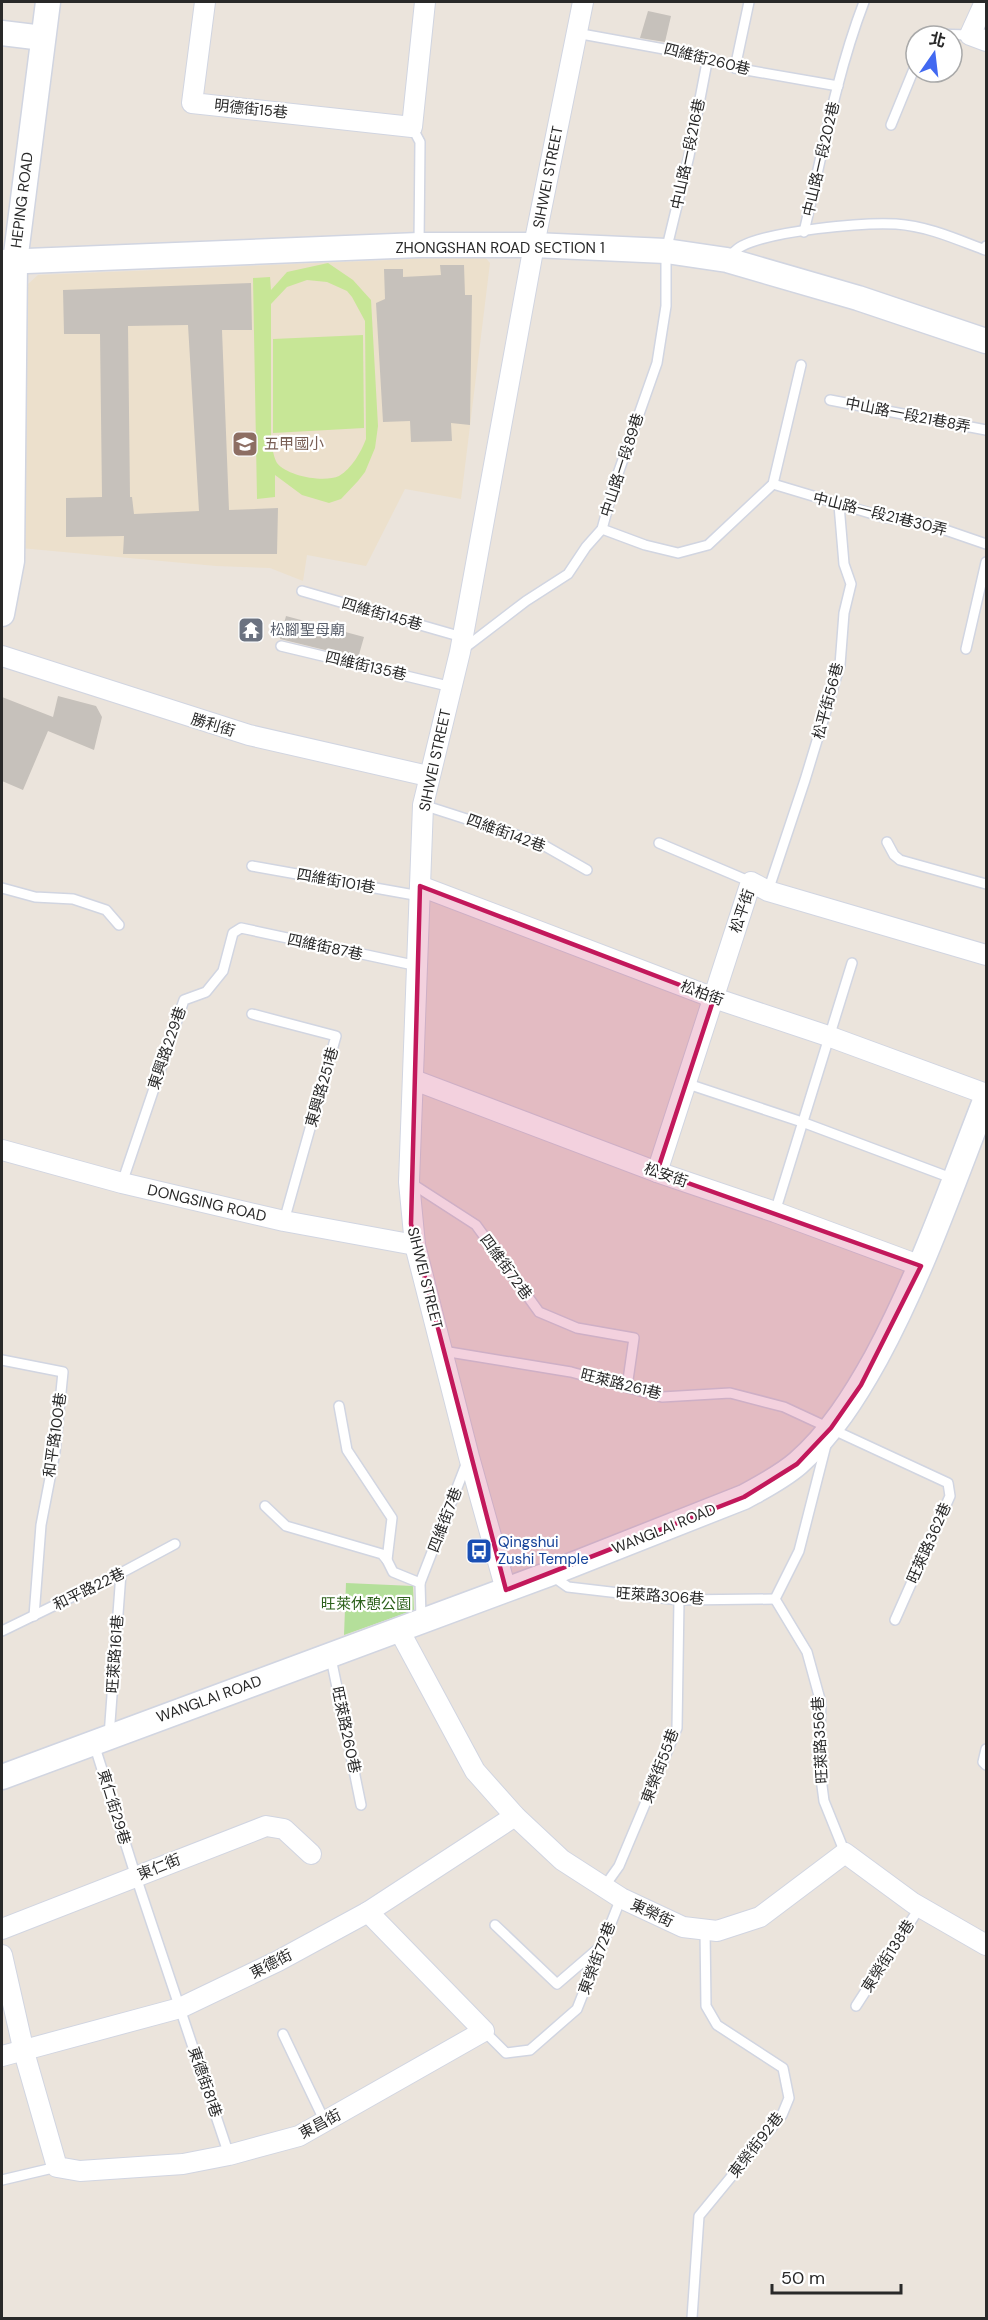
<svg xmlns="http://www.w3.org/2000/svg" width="988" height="2320" font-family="'DM Sans','Noto Sans TC',sans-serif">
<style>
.education{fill:#ece0cc}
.green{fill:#b4df9a}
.pitch{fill:#c7e696;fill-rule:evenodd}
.building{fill:#c6c1bb;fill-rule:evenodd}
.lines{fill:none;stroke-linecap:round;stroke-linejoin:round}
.service-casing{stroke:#d1d5e1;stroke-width:12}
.minor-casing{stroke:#d1d5e1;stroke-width:22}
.tertiary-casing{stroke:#d1d5e1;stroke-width:27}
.service{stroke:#fff;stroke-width:9}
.minor{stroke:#fff;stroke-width:20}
.tertiary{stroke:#fff;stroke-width:24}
.marked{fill:#c2185b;fill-opacity:0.2;stroke:#c2185b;stroke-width:4.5;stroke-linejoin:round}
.labels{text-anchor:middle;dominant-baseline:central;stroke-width:4.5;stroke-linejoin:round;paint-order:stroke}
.street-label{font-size:15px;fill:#292929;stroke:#fff}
.education-label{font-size:15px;fill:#785e54;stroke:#fff;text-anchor:start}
.worship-label{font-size:15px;fill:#5b616d;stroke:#fff;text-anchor:start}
.transit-label{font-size:15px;fill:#164399;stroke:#fff;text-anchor:start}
.park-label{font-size:15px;fill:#2e621d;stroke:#fff}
</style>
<rect width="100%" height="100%" fill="#ebe4dc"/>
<polygon class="education" points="484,256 490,263 461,499 405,489 366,566 307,555 303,581 270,568 216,566 20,548 28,284 38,275"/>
<polygon class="green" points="346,1583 413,1586 414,1610 344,1635"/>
<g class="pitch">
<path d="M328,263L353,280L371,300L378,426L375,448L365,472L358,481L341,499L329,503L302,495L275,475V497L257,499L253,278L270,277L271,290L287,272ZM307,280L327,282L347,291L352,297L365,321L366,439C361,452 352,468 339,476C324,483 287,476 277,463C274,458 273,450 271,445V304L287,287Z"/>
<polygon points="363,335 364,428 273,433 273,339"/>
</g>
<g class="building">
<polygon points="648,11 671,16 665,42 640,38"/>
<polygon points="440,265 464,265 465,295 472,295 470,425 451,423 452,441 411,442 410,421 383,422 376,303 385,299 384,269 403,269 403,277 441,275"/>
<path d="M251,283L252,330H222L229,510L278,508L277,554H123L124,536L66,537V498L102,497L100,334H64L63,290ZM188,325L199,511L134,514L132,497H130L128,326Z"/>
<polygon points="286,616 364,637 358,658 280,639"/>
<polygon points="58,696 96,706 102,717 94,750 48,731 23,790 2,781 2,697 53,717"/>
</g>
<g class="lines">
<g class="service-casing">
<g id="service">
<polyline points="576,33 708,57 735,68 838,86"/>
<polyline points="932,36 933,34 970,35"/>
<polyline points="735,68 749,2"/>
<polyline points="891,125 916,64"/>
<polyline points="412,127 420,142 419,243"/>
<path d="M804,232C822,155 836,75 864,2"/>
<path d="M728,258C732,254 737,248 742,246C771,231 863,222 896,224C927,226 956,239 985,250L986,246"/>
<polyline points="830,400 986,430"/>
<polyline points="773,484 883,517 928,524 986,544"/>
<polyline points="602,529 645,545 678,553 708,545 773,484 801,365"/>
<polyline points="302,591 462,637"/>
<polyline points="281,646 452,687"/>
<polyline points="966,649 986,562"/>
<polyline points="462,650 526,601 568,574 586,547 602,529 614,485 657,363 666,306 666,251 689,156 708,57"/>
<polyline points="423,805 538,842 587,870"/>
<polyline points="887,842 894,855 900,860 986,884"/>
<polyline points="659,843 751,882"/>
<polyline points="252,866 420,896"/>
<polyline points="2,888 35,897 73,899 106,910 119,925"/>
<polyline points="768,891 805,780 840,665 844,613 851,584 844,564 839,505"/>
<polyline points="252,1014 336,1036 284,1221"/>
<polyline points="685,1083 802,1122 954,1179"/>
<polyline points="122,1183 184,1000 206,992 223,971 233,933 241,928 418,966"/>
<polyline points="411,1183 476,1225 539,1312 577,1328 634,1338 627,1387"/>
<polyline points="775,1212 852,963"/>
<polyline points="443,1351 571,1372 662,1397 730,1393 784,1407 948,1483 950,1496 895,1620"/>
<polyline points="2,1360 63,1372 55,1452 41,1525 34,1616"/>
<polyline points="339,1406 347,1450 392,1518 387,1560 393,1572 420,1583 421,1618"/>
<polyline points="826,1445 799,1551 775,1599 807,1652 821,1703 819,1763 824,1801 845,1853"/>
<polyline points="265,1506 286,1526 382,1554 387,1560"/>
<polyline points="551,1575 568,1587 679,1600 775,1599"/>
<polyline points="420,1583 467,1462"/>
<polyline points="2,1631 121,1573 175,1544"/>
<polyline points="331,1658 361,1805"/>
<polyline points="109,1736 121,1573"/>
<polyline points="94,1744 136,1877 229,2155"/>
<polyline points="986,1749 983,1762 986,1765"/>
<polyline points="604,1887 619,1866 677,1728 679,1600"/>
<polyline points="495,1925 557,1984 600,1947"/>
<polyline points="856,2006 920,1907"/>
<polyline points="484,2031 506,2053 530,2050 577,2009 621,1898"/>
<polyline points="283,2034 325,2122"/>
<polyline points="2,2180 57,2167"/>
<polyline points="692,2318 699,2216 782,2115 789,2098 783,2068 717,2025 706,2006 705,1930"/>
</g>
</g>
<g class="minor-casing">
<g id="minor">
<polyline points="205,2 192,103 412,127 425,2"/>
<polyline points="985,2 970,35 986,41"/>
<polyline points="2,656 249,735 428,776"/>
<polyline points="420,886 714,998 828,1036 986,1094"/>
<polyline points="414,1080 657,1172 775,1212 921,1266"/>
<polyline points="2,1150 122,1183 284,1221 415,1245"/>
<polyline points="657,1172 751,882 768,891 986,955"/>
<polyline points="506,1590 469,1457 415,1245 409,1182 423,805 460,652 534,245 583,2"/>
<polyline points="399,1630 475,1771 515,1816 562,1860 621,1898 683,1927 717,1931 760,1917 845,1853 913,1903 986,1945"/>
<polyline points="2,1929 266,1826 284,1829 311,1854"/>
<polyline points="2,1955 24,2052 57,2167 80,2171 183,2164 229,2155 299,2136 484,2031 368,1912"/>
<polyline points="2,2056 180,2008 278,1961 368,1912 515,1816"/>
</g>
</g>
<g class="tertiary-casing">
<g id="tertiary">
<polyline points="2,33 43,38"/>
<polyline points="2,262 419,245 534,245 666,251 727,260 858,298 986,341"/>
<polyline points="2,614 12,561 15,262 48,2"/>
<path d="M2,1777L549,1574L744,1497C762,1487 782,1477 798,1463C831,1434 855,1396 876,1358C921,1275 952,1185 986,1098"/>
</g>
</g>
<use href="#service" class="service"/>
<use href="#minor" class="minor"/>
<use href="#tertiary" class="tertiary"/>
</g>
<path class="marked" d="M420,886L714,998L657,1172L921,1266L861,1385L831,1428L797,1464L744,1497L506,1590L411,1224Z"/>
<defs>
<g id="school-square" transform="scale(1.35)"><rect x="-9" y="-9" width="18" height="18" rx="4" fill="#8d6e63" stroke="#fff"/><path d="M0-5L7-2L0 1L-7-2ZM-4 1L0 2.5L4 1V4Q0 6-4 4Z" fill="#fff"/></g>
<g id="temple-square" transform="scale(1.35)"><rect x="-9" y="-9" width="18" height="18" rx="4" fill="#6b7280" stroke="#fff"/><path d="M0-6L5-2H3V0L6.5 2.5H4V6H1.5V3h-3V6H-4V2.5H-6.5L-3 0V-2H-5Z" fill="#fff"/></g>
<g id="bus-square" transform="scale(1.35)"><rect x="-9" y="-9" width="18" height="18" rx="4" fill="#1a4fb4" stroke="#fff"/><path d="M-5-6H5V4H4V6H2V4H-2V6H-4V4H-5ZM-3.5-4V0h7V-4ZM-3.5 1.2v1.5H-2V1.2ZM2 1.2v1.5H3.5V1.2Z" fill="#fff"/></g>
</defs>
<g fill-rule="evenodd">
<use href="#school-square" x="245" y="444"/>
<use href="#temple-square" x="251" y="630"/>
<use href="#bus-square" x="479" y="1551"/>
</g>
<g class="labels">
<g class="street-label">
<text transform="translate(707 59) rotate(14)">四維街260巷</text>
<text transform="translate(251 109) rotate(6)">明德街15巷</text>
<text transform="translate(688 154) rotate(-78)">中山路一段216巷</text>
<text transform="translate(821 159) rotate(-77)">中山路一段202巷</text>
<text transform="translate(548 177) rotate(-79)">SIHWEI STREET</text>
<text transform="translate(22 200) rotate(-83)">HEPING ROAD</text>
<text x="500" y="248">ZHONGSHAN ROAD SECTION 1</text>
<text transform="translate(908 415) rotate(11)">中山路一段21巷8弄</text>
<text transform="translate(622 465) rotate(-72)">中山路一段89巷</text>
<text transform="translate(880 514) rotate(14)">中山路一段21巷30弄</text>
<text transform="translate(382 614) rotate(16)">四維街145巷</text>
<text transform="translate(366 666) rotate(13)">四維街135巷</text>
<text transform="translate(828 701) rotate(-75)">松平街56巷</text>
<text transform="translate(213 725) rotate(17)">勝利街</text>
<text transform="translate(435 760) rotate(-78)">SIHWEI STREET</text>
<text transform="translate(506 833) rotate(20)">四維街142巷</text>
<text transform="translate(336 881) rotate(10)">四維街101巷</text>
<text transform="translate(742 911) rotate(-71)">松平街</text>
<text transform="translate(325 947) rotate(12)">四維街87巷</text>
<text transform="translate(702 993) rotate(20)">松柏街</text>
<text transform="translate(167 1048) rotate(-71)">東興路229巷</text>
<text transform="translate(322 1087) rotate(-74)">東興路251巷</text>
<text transform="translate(666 1175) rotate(19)">松安街</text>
<text transform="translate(207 1203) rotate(13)">DONGSING ROAD</text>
<text transform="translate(506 1267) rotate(54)">四維街72巷</text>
<text transform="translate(425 1278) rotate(76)">SIHWEI STREET</text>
<text transform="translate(621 1384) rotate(14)">旺萊路261巷</text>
<text transform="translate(55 1435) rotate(-82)">和平路100巷</text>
<text transform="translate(445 1520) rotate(-69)">四維街7巷</text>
<text transform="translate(664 1529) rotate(-22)">WANGLAI ROAD</text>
<text transform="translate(929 1543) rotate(-66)">旺萊路362巷</text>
<text transform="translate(89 1589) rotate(-26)">和平路22巷</text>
<text transform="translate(660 1596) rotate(4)">旺萊路306巷</text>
<text transform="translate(115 1654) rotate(-86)">旺萊路161巷</text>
<text transform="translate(209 1699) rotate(-20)">WANGLAI ROAD</text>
<text transform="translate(346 1730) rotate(78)">旺萊路260巷</text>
<text transform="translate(820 1740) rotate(-93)">旺萊路356巷</text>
<text transform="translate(660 1766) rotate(-69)">東榮街55巷</text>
<text transform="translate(114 1807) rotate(73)">東仁街29巷</text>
<text transform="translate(159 1867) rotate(-22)">東仁街</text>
<text transform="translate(652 1913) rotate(25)">東榮街</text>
<text transform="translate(888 1956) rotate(-57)">東榮街138巷</text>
<text transform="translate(597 1958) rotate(-69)">東榮街72巷</text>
<text transform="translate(271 1964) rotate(-27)">東德街</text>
<text transform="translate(205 2082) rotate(71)">東德街81巷</text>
<text transform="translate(320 2124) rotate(-28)">東昌街</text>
<text transform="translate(756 2145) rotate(-52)">東榮街92巷</text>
</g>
<g class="education-label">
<text x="264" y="444">五甲國小</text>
</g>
<g class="worship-label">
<text x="270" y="630">松腳聖母廟</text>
</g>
<g class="transit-label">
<text x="498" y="1542">Qingshui<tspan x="498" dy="17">Zushi Temple</tspan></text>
</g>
<g class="park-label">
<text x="366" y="1604">旺萊休憩公園</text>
</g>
</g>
<rect width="988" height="2320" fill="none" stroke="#292929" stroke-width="6"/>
<g transform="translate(934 54) rotate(14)"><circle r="28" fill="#ffffff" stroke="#a9a9a9" stroke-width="1.5"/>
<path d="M0-4.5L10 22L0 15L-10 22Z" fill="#4269f1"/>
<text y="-9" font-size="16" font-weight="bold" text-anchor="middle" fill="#292929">北</text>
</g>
<path d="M772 2284v9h129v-9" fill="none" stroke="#292929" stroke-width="3"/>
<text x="781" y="2284" font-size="18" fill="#292929" stroke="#ffffff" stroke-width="4.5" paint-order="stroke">50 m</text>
</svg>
